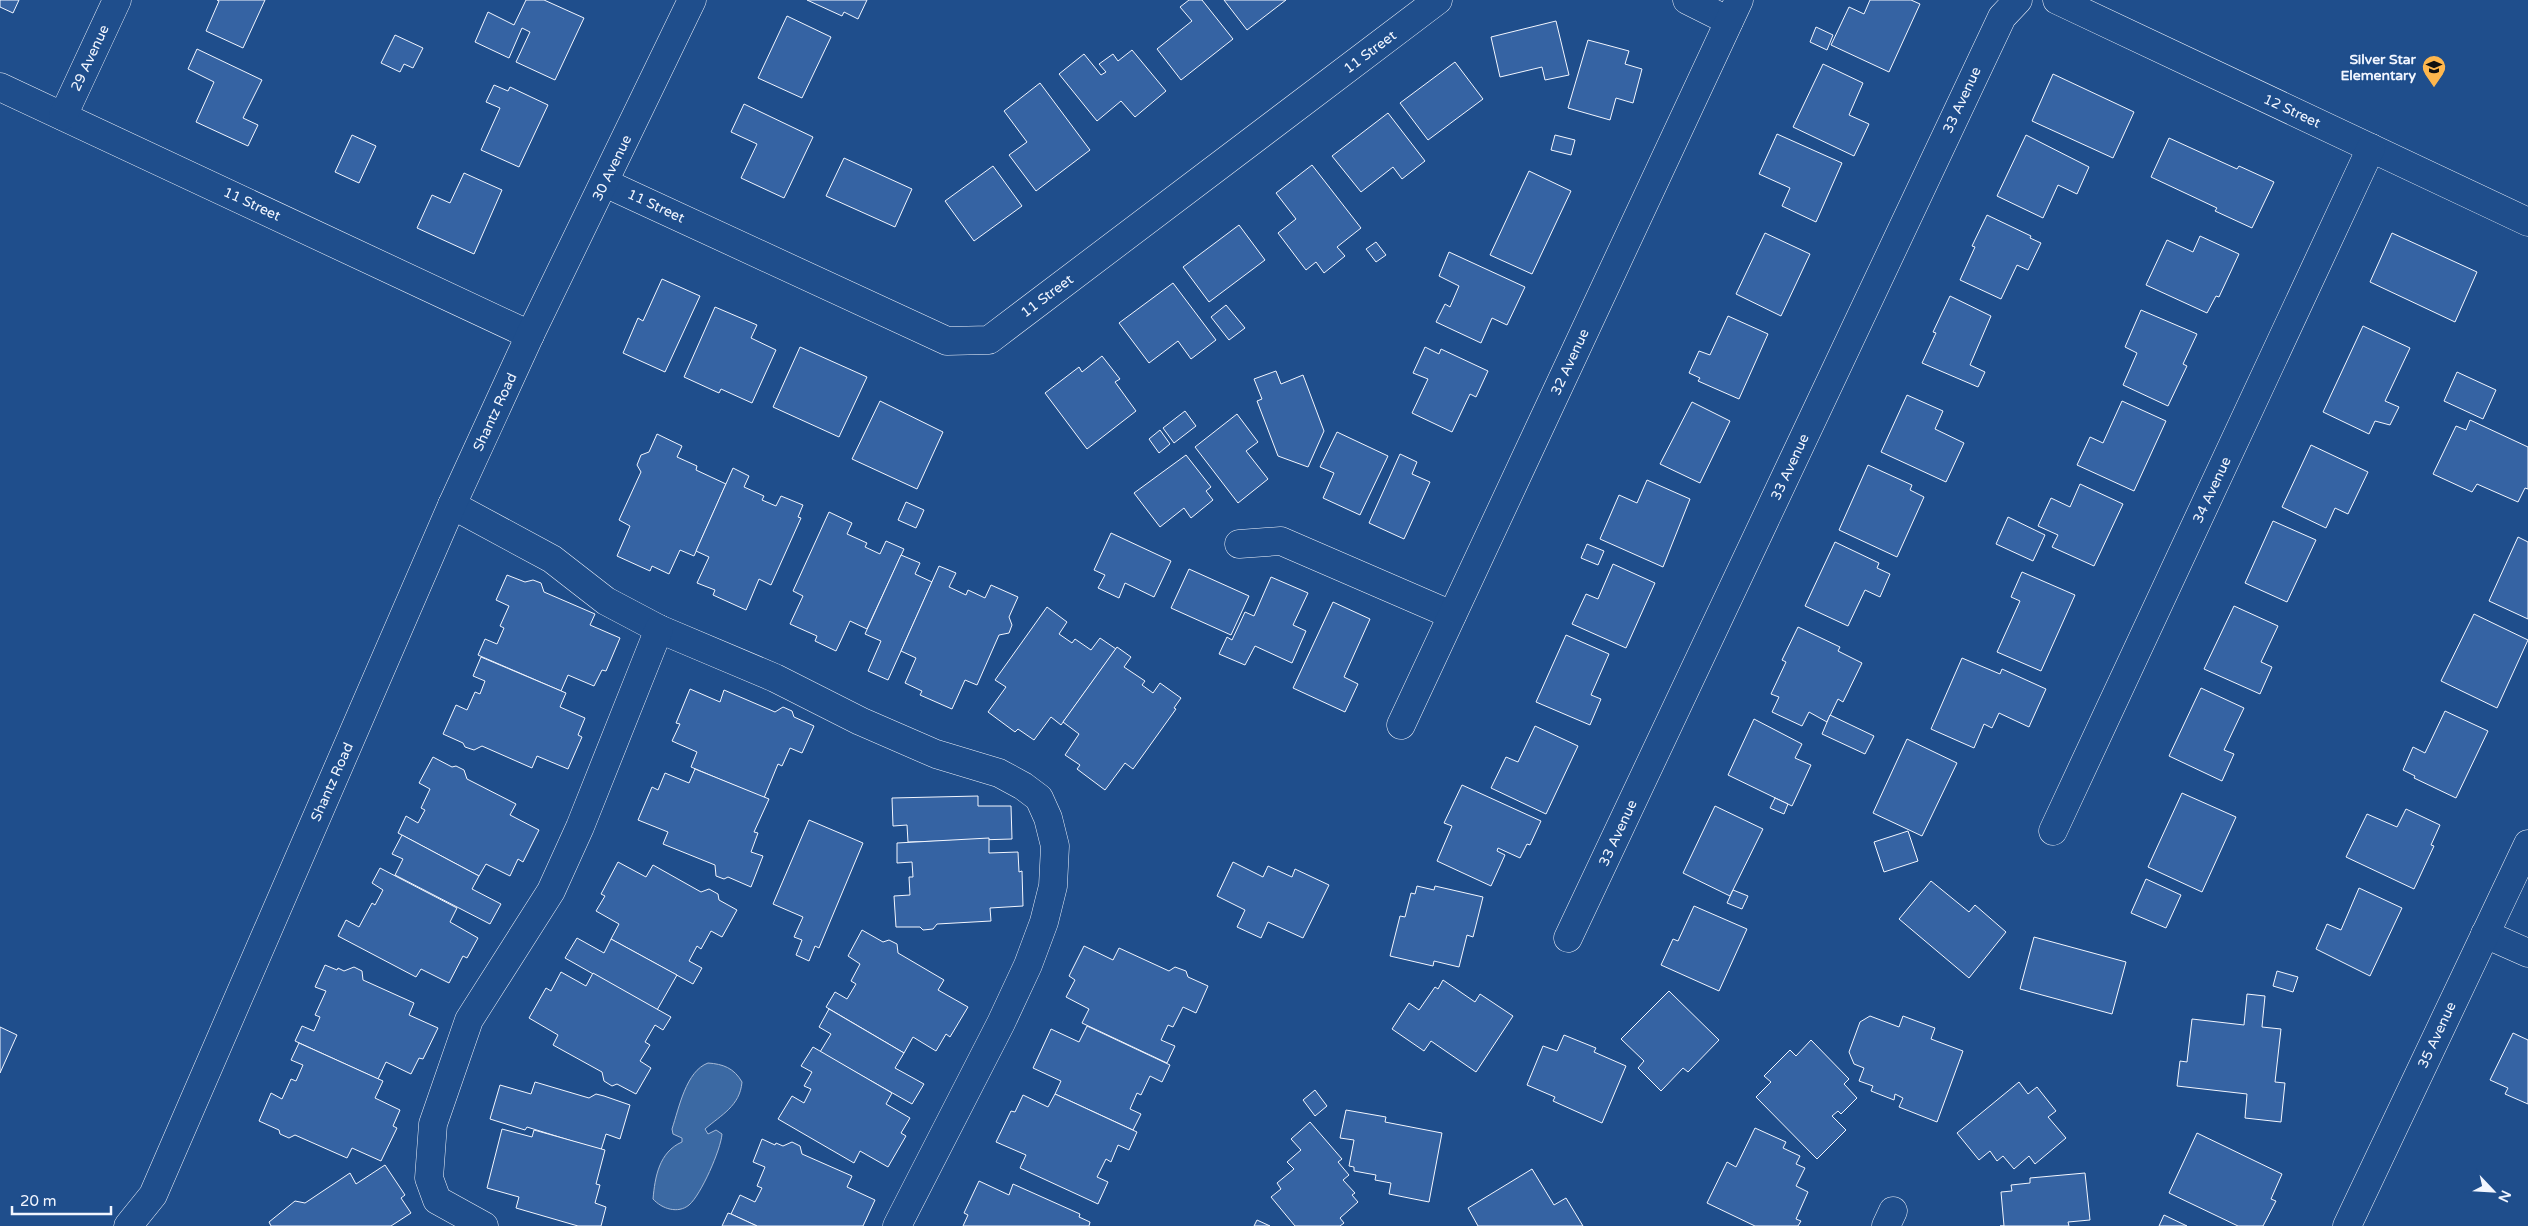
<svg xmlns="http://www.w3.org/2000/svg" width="2528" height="1226" font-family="'Varela Round',sans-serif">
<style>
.water{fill:#3b69a3;stroke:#a8bbd7}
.building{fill:#3563a3;stroke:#f2f6ff}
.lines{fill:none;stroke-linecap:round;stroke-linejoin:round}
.minor-casing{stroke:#f2f6ff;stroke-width:29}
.minor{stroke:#1f4e8c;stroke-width:28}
.labels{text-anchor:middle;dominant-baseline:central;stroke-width:4;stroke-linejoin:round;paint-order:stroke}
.street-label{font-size:14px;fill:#f2f6ff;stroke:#1f4e8c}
.poi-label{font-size:14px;font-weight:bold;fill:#f2f6ff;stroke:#1f4e8c;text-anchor:end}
</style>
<rect width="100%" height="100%" fill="#1f4e8c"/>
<path class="water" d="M708,1063C723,1064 734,1068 742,1082C740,1106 721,1115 705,1129L708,1134L716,1130L722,1134C721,1149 701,1195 689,1205C678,1214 662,1209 653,1199C655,1177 659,1152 682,1142V1138L673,1134L672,1129C679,1108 686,1071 708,1063Z"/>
<g class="building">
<polygon points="0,0 19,0 13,13 0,7"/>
<polygon points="217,0 265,0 243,48 206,31 219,1"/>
<polygon points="526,0 544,0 584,18 555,80 516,62 530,32 522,28 509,58 475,42 488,12 514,25"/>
<polygon points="807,0 867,0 858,19 844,12 842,16"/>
<polygon points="1189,0 1202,0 1233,39 1181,80 1157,49 1192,21 1180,7"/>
<polygon points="1224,0 1286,0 1247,30"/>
<polygon points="1870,0 1911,0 1920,4 1889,72 1831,45 1849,7 1864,14"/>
<polygon points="787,16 831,37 802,98 758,78"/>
<polygon points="1556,21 1569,75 1545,80 1542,67 1500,77 1491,37"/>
<polygon points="1816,27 1833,35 1827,50 1810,42"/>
<polygon points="395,35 423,48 413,68 404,64 400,72 381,63"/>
<polygon points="1588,40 1629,51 1625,64 1642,69 1633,103 1616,98 1610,120 1568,108"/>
<polygon points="197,49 262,80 243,118 258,125 248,146 196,122 214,82 188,69"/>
<polygon points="1132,50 1166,91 1135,117 1121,101 1097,121 1059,74 1084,54 1101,75 1106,72 1099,64 1113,54 1118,61"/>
<polygon points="1455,62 1483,99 1428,140 1400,103"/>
<polygon points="1823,64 1863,83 1849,115 1869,124 1854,156 1793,127"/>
<polygon points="2053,74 2134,112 2113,158 2032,121"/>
<polygon points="1040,83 1090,150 1036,191 1009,155 1027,142 1004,111"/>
<polygon points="494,85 508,91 510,87 548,105 519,167 481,150 500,108 486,102"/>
<polygon points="744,104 813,137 784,198 741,178 757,144 731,132"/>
<polygon points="1388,113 1425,161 1402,179 1393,167 1361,192 1332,156"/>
<polygon points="1777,134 1842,163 1816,222 1782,206 1790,188 1759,174"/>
<polygon points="352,135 376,146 359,183 335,172"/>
<polygon points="1555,135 1575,140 1571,155 1551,150"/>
<polygon points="2026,135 2089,167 2077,194 2058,185 2043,218 1997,196"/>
<polygon points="2169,138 2237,169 2239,166 2274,182 2252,228 2215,211 2217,208 2151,177"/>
<polygon points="844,158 912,189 895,227 826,196"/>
<polygon points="1312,165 1361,228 1337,247 1345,256 1324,273 1316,262 1306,270 1278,233 1296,219 1276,193"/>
<polygon points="993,166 1022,206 974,241 945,201"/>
<polygon points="1529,171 1571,191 1532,274 1490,255"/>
<polygon points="464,173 502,190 474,254 417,228 432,195 450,203"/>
<polygon points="1987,215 2031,236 2030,238 2041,243 2028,270 2017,265 2001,299 1960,280 1975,247 1972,246"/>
<polygon points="1239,225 1265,260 1209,302 1183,267"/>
<polygon points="1765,233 1810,254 1781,316 1736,294"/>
<polygon points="2392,233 2477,272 2455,322 2370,282"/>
<polygon points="2200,236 2239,254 2219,297 2216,296 2207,313 2146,285 2167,240 2193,252"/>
<polygon points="1376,242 1386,255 1376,262 1366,249"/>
<polygon points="1449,252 1525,287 1507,325 1492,318 1481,343 1436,322 1445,304 1450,307 1459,286 1439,276"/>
<polygon points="662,279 700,296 665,372 623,353 638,318 643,321"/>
<polygon points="1173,283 1216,340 1191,359 1178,341 1149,363 1119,323"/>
<polygon points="1950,296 1991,316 1970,365 1985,372 1978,387 1922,363 1936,333 1933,332"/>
<polygon points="1226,305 1245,328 1229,340 1211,317"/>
<polygon points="715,307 757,325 751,338 776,350 752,403 721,389 719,393 684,377"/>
<polygon points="2141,310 2197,334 2183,364 2187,366 2168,406 2123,385 2137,353 2125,347"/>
<polygon points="1728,316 1768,334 1739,399 1698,381 1700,378 1689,373 1699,351 1710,355"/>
<polygon points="2363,326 2410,348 2385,401 2399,407 2390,425 2375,421 2369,434 2323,412"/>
<polygon points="800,347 867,377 839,437 773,407"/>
<polygon points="1425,347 1439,354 1441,349 1488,371 1476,397 1470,394 1452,432 1412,413 1428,379 1413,373"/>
<polygon points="1102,356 1120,379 1115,382 1136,411 1087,449 1045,393 1079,367 1082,372"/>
<polygon points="1276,371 1281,384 1303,375 1324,431 1308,467 1278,456 1257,401 1262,399 1254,379"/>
<polygon points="2457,372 2496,390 2483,419 2444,401"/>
<polygon points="1907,395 1943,411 1935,429 1964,443 1946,482 1881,452"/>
<polygon points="880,401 943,432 917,489 852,459"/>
<polygon points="2122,401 2166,421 2134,491 2077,465 2090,437 2103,443"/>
<polygon points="1692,402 1730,421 1700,483 1660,464"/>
<polygon points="1185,411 1196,426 1174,443 1163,428"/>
<polygon points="1237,414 1258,442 1246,451 1268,479 1238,503 1195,447"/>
<polygon points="2470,420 2528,447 2528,489 2525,488 2518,502 2477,484 2472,492 2433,474 2456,426 2466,430"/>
<polygon points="1160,430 1170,444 1159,453 1149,439"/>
<polygon points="1337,432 1388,456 1360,515 1323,498 1334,473 1320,467"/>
<polygon points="657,434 682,446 677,457 697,466 696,470 726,484 694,556 680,550 669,574 652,566 650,571 617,556 630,526 619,520 641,472 637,465 641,455 649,452"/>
<polygon points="2311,445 2368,472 2348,514 2335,508 2326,528 2282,507"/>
<polygon points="1400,454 1417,462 1412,474 1430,482 1404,539 1369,523"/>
<polygon points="1186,455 1211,487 1206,491 1213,500 1191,518 1184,508 1160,527 1134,493"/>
<polygon points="1868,465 1912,485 1910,490 1924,497 1897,557 1839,530"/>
<polygon points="733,468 749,476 744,487 764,496 762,500 776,506 781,496 803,505 798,517 801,518 771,585 759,579 746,610 713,595 715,590 697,583 709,557 696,551"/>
<polygon points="1647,480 1690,499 1663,567 1600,539 1619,495 1637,503"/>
<polygon points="2080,484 2123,504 2094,566 2052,547 2058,535 2038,526 2051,498 2070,507"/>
<polygon points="906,502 924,510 916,528 898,520"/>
<polygon points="829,512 852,523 847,534 867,543 865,547 880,554 886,541 904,549 867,629 850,621 836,651 815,641 817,636 790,624 803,596 793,591"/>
<polygon points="2008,517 2045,535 2033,561 1996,544"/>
<polygon points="2273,521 2316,540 2287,602 2245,583"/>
<polygon points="1111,533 1171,561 1154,597 1125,583 1119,598 1098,588 1105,575 1094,570"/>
<polygon points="2518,537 2528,542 2528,619 2489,601"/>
<polygon points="1835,542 1879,563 1877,568 1890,574 1880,597 1865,590 1848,626 1805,606"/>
<polygon points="1587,544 1604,551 1598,565 1581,558"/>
<polygon points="901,555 920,563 915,574 932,582 888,680 868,671 881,641 865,634"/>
<polygon points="1613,564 1655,583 1626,648 1572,624 1586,594 1598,599"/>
<polygon points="939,566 956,573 949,587 966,595 968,590 985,598 991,585 1018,597 1009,617 1012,625 1009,633 999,635 977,685 965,680 952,709 920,695 922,691 905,683 916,658 901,651"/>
<polygon points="1189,569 1249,596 1231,635 1171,608"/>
<polygon points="2022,572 2075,595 2041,671 1997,652 2020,601 2011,597"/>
<polygon points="507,575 525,582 533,580 541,583 544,592 595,614 590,625 620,638 606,671 602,670 594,686 568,675 561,691 478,655 485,639 497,644 504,628 500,626 509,606 496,600"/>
<polygon points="1271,577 1308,593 1293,625 1306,631 1292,663 1255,646 1245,665 1219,654 1227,637 1232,640 1245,612 1254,616"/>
<polygon points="1333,602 1370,619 1344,677 1358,684 1345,712 1293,688"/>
<polygon points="2234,606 2278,626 2261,662 2272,667 2260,694 2204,669"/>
<polygon points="1047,607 1067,622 1059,634 1072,643 1075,639 1091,650 1100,638 1116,649 1061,725 1051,717 1034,740 1018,729 1015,732 988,712 1006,687 995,680"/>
<polygon points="2474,614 2528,640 2497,708 2441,681"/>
<polygon points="1798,627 1840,647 1838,651 1862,663 1843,702 1838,699 1827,722 1809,712 1802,726 1772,712 1779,697 1771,694 1786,662 1782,660"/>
<polygon points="1566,635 1609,654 1591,695 1601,699 1590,725 1536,702"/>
<polygon points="1117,647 1131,657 1124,667 1145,681 1142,685 1153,693 1160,683 1181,698 1174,708 1176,709 1133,769 1125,763 1105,790 1077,769 1080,765 1065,755 1079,734 1063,722"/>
<polygon points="481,657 566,693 560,707 585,718 578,735 582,737 568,769 537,756 532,768 482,746 474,750 465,747 463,743 443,734 456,705 467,710 475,692 480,694 485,681 473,676"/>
<polygon points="1962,658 2000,674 2002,669 2046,689 2029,727 1999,713 1992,728 1984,724 1974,748 1931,729"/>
<polygon points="2201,688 2244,708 2224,750 2234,754 2222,781 2169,756"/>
<polygon points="690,689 720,702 724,690 775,712 783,707 792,711 794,717 814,726 802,753 790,748 782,766 778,764 764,798 691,767 697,752 672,741 680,724 676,723"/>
<polygon points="2445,711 2488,731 2456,798 2414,778 2415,776 2403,770 2413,747 2425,753"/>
<polygon points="1830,715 1874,736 1865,754 1822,734"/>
<polygon points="1754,719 1802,744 1795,758 1811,765 1792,806 1728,775"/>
<polygon points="1535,726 1578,746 1546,814 1491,788 1506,757 1518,762"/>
<polygon points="1907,739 1957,763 1922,836 1873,813"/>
<polygon points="433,757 452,767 456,766 464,770 467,779 516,804 510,815 539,830 523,862 518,859 510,876 486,864 479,876 398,833 406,816 418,823 425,810 421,808 430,789 419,783"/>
<polygon points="695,769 769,799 754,832 758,833 751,852 763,856 751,887 728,877 724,879 716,876 715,865 663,844 668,832 638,820 652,787 658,790 665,773 689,783"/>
<polygon points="1462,785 1541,821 1530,845 1527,844 1520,858 1498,848 1497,851 1505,855 1491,886 1437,861 1452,826 1444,823"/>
<polygon points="2182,793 2236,817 2202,892 2148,867"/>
<polygon points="978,796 978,806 1011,806 1012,839 908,842 907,825 893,826 892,798"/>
<polygon points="1775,798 1788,804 1784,814 1770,808"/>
<polygon points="1715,806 1763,829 1730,896 1683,873"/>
<polygon points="2406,809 2440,825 2431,845 2434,846 2414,889 2346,857 2367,814 2397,827"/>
<polygon points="809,820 863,843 819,948 815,946 809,961 796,955 802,940 794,937 803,917 773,904"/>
<polygon points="1908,831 1918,861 1884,872 1874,842"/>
<polygon points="402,835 479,876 472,889 501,904 490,924 395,875 403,859 392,854"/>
<polygon points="989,838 989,853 1018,852 1019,872 1022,871 1023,906 990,908 991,921 937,924 933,929 923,930 920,927 896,927 894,896 910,895 909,877 913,877 912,862 897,863 897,843"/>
<polygon points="618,862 646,877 653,865 701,892 709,889 718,894 719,900 737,910 722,937 711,931 701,949 697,946 689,961 702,968 693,984 611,939 619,924 596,911 605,896 601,894"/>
<polygon points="1233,862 1263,877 1268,866 1292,877 1295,869 1329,885 1303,938 1268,922 1261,938 1237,927 1245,910 1217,896"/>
<polygon points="380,868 457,908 450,922 478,938 467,958 463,956 449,983 421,969 416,977 338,936 346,920 359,927 372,903 375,905 383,890 372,883"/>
<polygon points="2146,879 2181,895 2166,928 2131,913"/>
<polygon points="1931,881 1969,912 1975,905 2006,932 1969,978 1899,919"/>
<polygon points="1417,886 1434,890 1435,886 1483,897 1473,937 1467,935 1459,967 1434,961 1433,966 1390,956 1400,916 1405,917 1411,893 1415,894"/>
<polygon points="2359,888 2402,908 2370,976 2316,949 2327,924 2341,930"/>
<polygon points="1733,890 1748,896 1742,909 1727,903"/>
<polygon points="1694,906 1747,929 1719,991 1661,965 1673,939 1678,941"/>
<polygon points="862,930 883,942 889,940 897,944 898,953 944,980 938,990 968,1007 950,1037 946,1034 936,1051 913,1037 904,1053 826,1007 835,992 847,999 856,984 851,981 860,964 848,956"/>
<polygon points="2034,937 2126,962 2112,1014 2020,989"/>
<polygon points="577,938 604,953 611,939 677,975 657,1010 565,958"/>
<polygon points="1084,946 1113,960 1119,948 1169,971 1175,967 1186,971 1188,977 1208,986 1196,1013 1183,1007 1173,1027 1168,1025 1161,1040 1175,1046 1167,1063 1082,1023 1089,1009 1066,997 1075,980 1069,976"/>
<polygon points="325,965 337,970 338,968 344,971 354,967 362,971 363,980 414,1003 409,1015 438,1028 423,1059 419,1058 411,1074 386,1062 378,1079 295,1041 302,1026 314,1031 320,1017 315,1015 326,991 315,987"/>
<polygon points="2277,971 2298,977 2293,992 2273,986"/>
<polygon points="561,972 586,986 593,973 671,1017 663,1030 655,1025 645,1042 650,1045 640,1061 651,1068 636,1094 617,1084 612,1086 604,1081 602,1072 553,1045 558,1035 529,1018 546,988 551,991"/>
<polygon points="1443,980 1475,1002 1480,994 1513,1016 1476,1072 1431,1041 1424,1051 1392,1029 1409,1003 1419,1010 1435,987 1438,989"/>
<polygon points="1669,991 1719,1040 1688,1072 1683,1068 1661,1091 1638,1068 1644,1061 1621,1039"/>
<polygon points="2247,994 2265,996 2262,1027 2281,1029 2275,1082 2285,1083 2281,1122 2245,1118 2247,1094 2177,1086 2180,1061 2187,1062 2192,1019 2244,1025"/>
<polygon points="829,1009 904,1053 895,1068 924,1084 912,1104 820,1052 831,1034 819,1027"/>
<polygon points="1870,1016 1899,1027 1903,1016 1935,1028 1931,1039 1963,1051 1937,1122 1899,1107 1903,1098 1895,1094 1894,1100 1871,1091 1873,1086 1859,1081 1864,1068 1854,1064 1849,1052 1860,1022"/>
<polygon points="1087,1026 1170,1065 1162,1082 1150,1076 1141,1095 1137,1093 1130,1109 1141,1114 1133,1130 1055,1094 1061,1081 1033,1068 1051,1029 1079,1042"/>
<polygon points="0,1027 17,1035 0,1073"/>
<polygon points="2513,1033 2528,1040 2528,1104 2505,1094 2508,1088 2490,1080"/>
<polygon points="1564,1035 1596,1048 1594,1052 1626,1066 1602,1123 1553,1101 1555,1097 1527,1085 1543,1046 1557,1051"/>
<polygon points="1811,1040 1849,1079 1844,1084 1857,1098 1841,1114 1838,1111 1832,1116 1846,1130 1817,1159 1756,1097 1771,1082 1764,1076 1790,1050 1796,1056"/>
<polygon points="299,1043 383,1081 375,1098 400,1110 393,1126 397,1128 381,1161 352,1148 347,1158 295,1135 289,1138 280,1134 279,1130 259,1121 271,1093 282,1099 291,1079 296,1081 303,1065 291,1060"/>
<polygon points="813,1047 892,1093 886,1104 910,1118 901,1133 906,1136 888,1167 860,1151 854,1163 778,1119 792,1096 804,1103 811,1089 804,1086 812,1072 801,1066"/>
<polygon points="535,1082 589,1098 596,1094 604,1096 630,1105 620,1139 606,1134 601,1150 527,1127 525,1130 490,1119 500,1085 531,1094"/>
<polygon points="2019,1082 2028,1094 2037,1087 2056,1111 2048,1117 2066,1138 2035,1164 2029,1156 2014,1169 2003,1156 1997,1161 1990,1151 1979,1160 1957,1133"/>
<polygon points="1315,1090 1327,1106 1315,1116 1303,1100"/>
<polygon points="1055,1094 1137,1132 1129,1150 1118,1145 1111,1162 1106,1159 1097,1177 1108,1182 1098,1204 1020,1168 1026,1155 996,1142 1011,1111 1015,1112 1023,1095 1048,1107"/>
<polygon points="1346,1110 1386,1117 1385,1122 1442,1133 1429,1202 1389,1194 1391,1183 1375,1180 1376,1175 1354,1171 1354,1167 1349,1166 1354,1140 1340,1138"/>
<polygon points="1310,1122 1342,1159 1338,1162 1349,1175 1343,1180 1355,1193 1352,1195 1358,1202 1340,1218 1344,1223 1340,1226 1295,1226 1271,1197 1281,1189 1277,1183 1294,1169 1287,1162 1301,1150 1291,1139"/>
<polygon points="1755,1128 1786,1142 1783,1148 1800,1156 1796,1164 1805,1168 1796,1186 1808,1192 1796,1219 1801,1221 1798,1226 1755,1226 1707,1203 1727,1162 1736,1167"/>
<polygon points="502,1129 532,1137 534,1130 605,1150 596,1184 600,1185 595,1203 606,1207 601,1226 578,1226 516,1208 519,1197 487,1188"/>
<polygon points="2197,1133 2282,1174 2271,1199 2276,1201 2263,1226 2238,1226 2169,1193"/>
<polygon points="762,1139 775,1145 776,1143 783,1146 792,1142 800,1146 802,1154 852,1176 847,1187 875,1200 863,1226 757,1226 731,1214 740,1195 755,1202 762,1188 757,1186 765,1167 753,1162"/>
<polygon points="385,1165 405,1195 401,1198 411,1213 391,1226 271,1226 269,1222 295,1201 305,1203 350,1173 356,1184"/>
<polygon points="1532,1169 1554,1205 1566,1198 1583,1226 1478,1226 1468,1208"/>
<polygon points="2085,1173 2090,1220 2068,1222 2069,1226 2000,1226 2004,1226 2001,1192 2012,1191 2011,1185 2030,1183 2030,1178"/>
<polygon points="979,1181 1009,1195 1013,1184 1080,1214 1079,1217 1090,1222 1089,1226 963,1226 968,1215 964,1213"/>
<polygon points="728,1213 731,1214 757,1226 722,1226"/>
<polygon points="2164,1215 2187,1226 2159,1226"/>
<polygon points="1257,1220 1270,1226 1254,1226"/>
</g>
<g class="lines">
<g class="minor-casing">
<g id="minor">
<polyline points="1687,0 1729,21"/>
<polyline points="2057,0 2528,222"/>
<polyline points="0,87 530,335"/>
<polyline points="63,116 117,0"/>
<polyline points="605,183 947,341 989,340 1438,0"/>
<polyline points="452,505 552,559 606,601 659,629 775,678 860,721 936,754 999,773 1023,786 1039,798 1048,818 1055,846 1053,886 1044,922 1028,965 1001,1023 897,1226"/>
<polyline points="1239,544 1281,541 1452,615"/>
<polyline points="1401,725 1739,0"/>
<polyline points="2053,831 2371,148"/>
<polyline points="2485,934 2528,953"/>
<polyline points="1568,938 2002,17 2018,0"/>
<polyline points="128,1226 153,1195 452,505 530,335 692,0"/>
<polyline points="484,1226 437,1200 429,1178 433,1124 469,1020 551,891 580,827 659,629"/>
<polyline points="1886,1226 1893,1211"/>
<polyline points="2347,1226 2528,844"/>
</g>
</g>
<use href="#minor" class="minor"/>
</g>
<defs>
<g id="school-pin" transform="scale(1.25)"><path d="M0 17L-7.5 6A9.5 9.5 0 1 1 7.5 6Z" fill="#ffb74d" stroke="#1f4e8c"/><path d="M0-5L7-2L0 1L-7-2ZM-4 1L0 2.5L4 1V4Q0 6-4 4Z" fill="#111"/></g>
</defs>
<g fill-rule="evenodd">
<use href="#school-pin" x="2434" y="67"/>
</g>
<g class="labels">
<g class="street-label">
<text transform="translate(1370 52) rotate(-37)">11 Street</text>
<text transform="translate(90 58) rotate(-65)">29 Avenue</text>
<text transform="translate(1962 100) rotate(-65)">33 Avenue</text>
<text transform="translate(2292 111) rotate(25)">12 Street</text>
<text transform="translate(612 168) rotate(-64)">30 Avenue</text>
<text transform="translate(252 204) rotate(25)">11 Street</text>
<text transform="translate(656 206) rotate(25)">11 Street</text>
<text transform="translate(1047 296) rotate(-37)">11 Street</text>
<text transform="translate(1570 362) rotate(-65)">32 Avenue</text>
<text transform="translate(495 412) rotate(-65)">Shantz Road</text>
<text transform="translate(1790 467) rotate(-65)">33 Avenue</text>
<text transform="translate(2212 490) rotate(-65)">34 Avenue</text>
<text transform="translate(332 782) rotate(-66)">Shantz Road</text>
<text transform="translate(1618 833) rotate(-65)">33 Avenue</text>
<text transform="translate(2437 1035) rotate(-65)">35 Avenue</text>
</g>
<g class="poi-label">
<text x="2416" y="59">Silver Star<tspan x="2416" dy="16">Elementary</tspan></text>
</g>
</g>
<g transform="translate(2493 1191) rotate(115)" stroke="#1f4e8c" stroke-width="4" paint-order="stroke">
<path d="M0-4L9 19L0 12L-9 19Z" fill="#f2f6ff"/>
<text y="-8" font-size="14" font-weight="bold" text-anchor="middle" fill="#f2f6ff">N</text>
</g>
<path d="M12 1206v8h99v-8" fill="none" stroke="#f2f6ff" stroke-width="2.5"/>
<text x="20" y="1206" font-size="15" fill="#f2f6ff" stroke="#1f4e8c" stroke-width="4" paint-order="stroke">20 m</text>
</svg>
